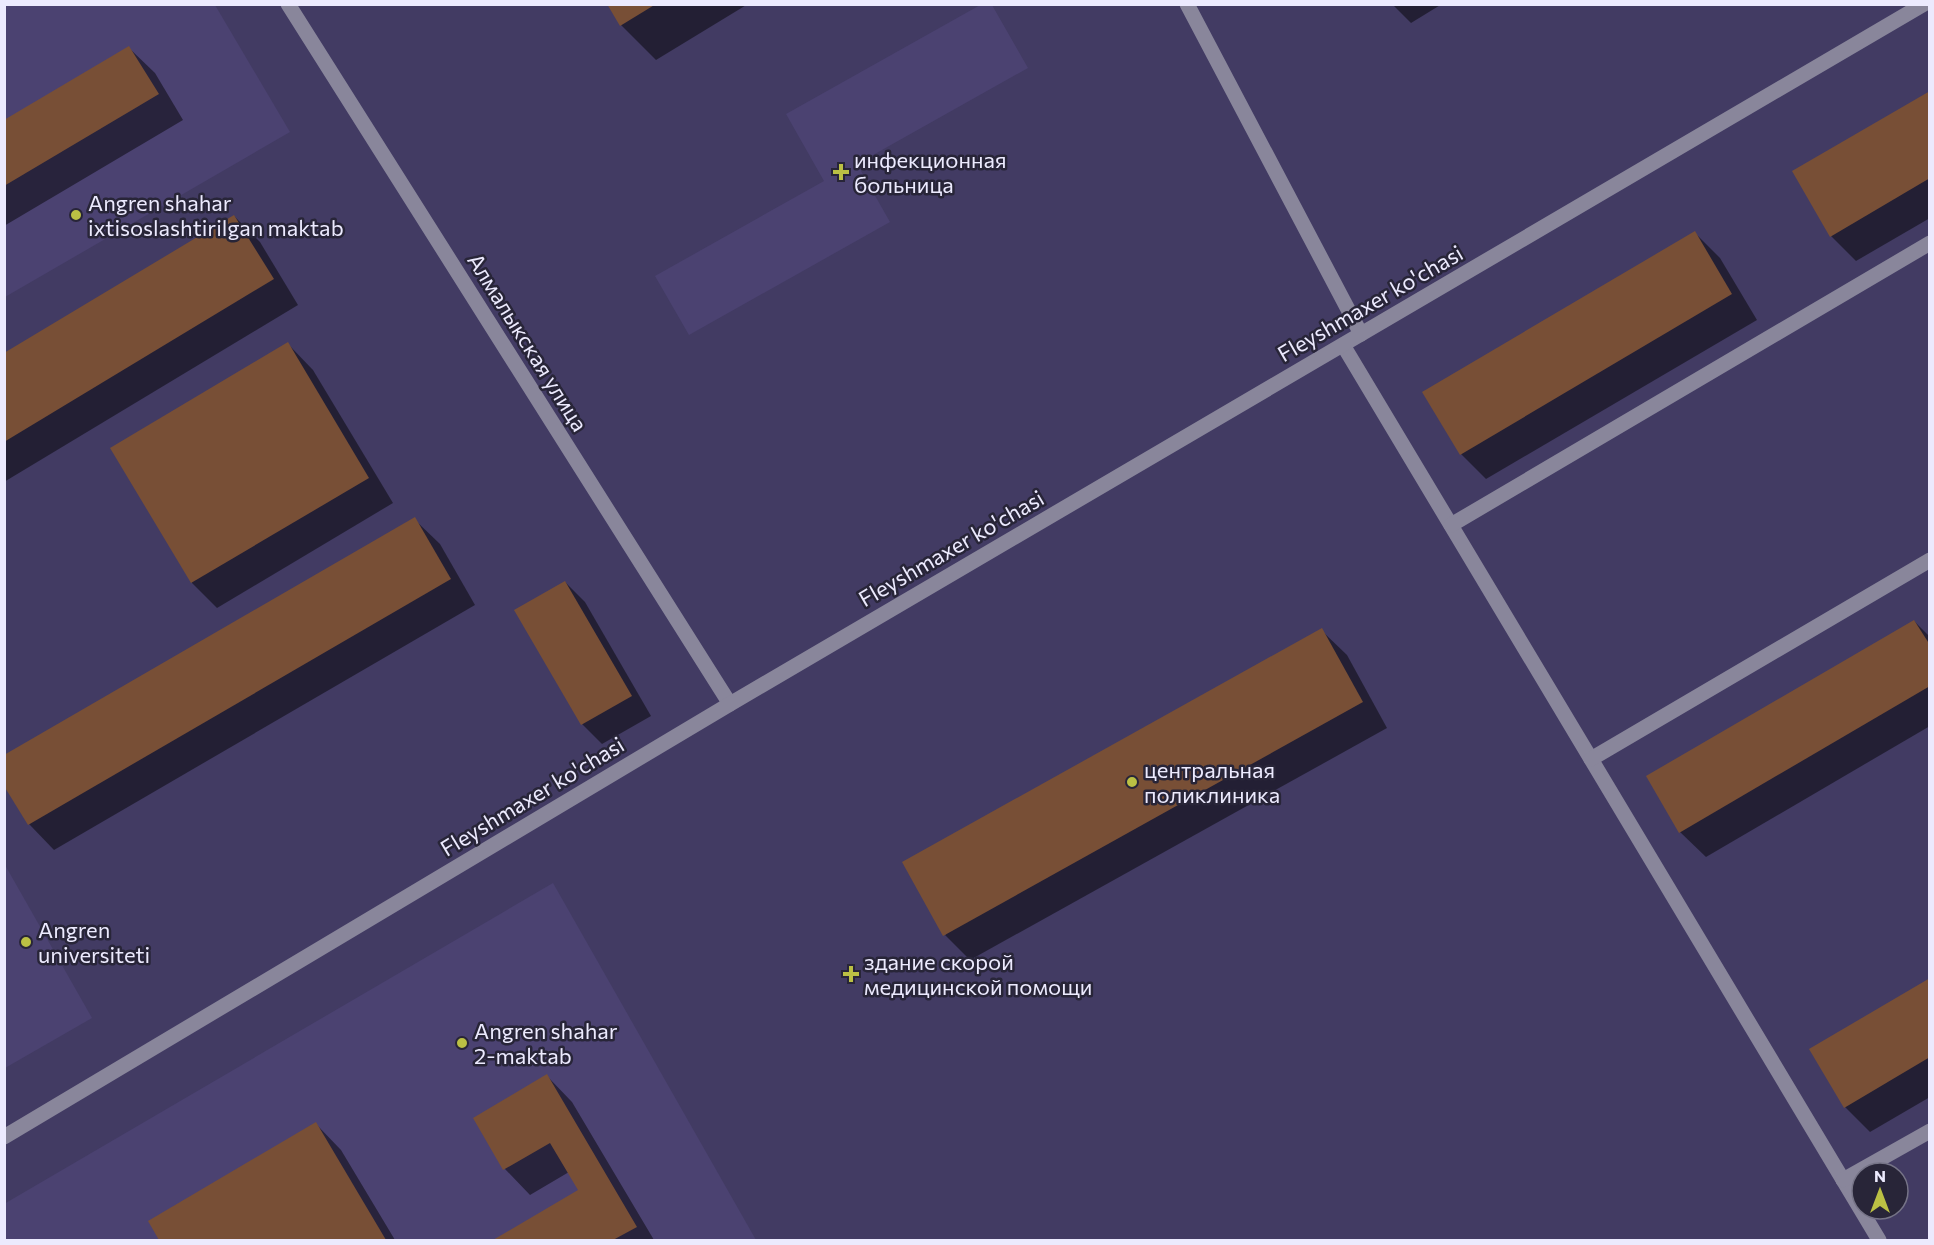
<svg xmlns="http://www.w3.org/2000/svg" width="1934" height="1245" font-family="Commissioner,sans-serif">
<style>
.built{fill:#4b4271}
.shadow{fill:#0007}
.building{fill:#784f36}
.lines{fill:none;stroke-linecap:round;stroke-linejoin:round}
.minor{stroke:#89869b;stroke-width:15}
.poi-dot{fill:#bbc044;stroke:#282538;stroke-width:2}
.labels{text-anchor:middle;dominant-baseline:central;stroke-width:5;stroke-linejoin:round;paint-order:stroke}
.poi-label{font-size:22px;fill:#eceafe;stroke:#282538;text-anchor:start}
.street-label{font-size:22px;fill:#eceafe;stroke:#282538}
</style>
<rect width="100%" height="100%" fill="#423b63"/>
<g class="built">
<polygon points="982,4 992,5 1028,68 857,164 890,222 689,335 655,276 824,181 786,114"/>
<polygon points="5,5 215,5 290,132 5,297"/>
<polygon points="5,865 92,1018 5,1068 4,1068"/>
<polygon points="553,883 756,1240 5,1240 4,1204"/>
</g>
<g class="shadow">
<polygon points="608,4 748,4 656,60 621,25"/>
<polygon points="1392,4 1442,4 1411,23"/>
<polygon points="129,48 155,73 183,120 4,226 4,122"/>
<polygon points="1930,93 1930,218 1856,261 1831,236"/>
<polygon points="234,216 260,242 298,305 4,482 4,355"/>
<polygon points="1695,233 1720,258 1757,320 1486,479 1461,454"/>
<polygon points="288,344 313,370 393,503 217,608 192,583 112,449"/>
<polygon points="414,519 440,544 475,605 54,850 29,824"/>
<polygon points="565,582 585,602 651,716 602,744 582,724"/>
<polygon points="1914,621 1930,637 1930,726 1706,857 1680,832"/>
<polygon points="1321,630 1347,655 1387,728 970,960 945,935"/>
<polygon points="1930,980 1930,1097 1870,1132 1845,1107"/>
<polygon points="547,1076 572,1102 654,1240 496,1240 580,1191 569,1172 530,1195 505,1169 475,1119"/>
<polygon points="316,1124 341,1150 395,1240 161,1240 150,1222"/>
</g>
<g class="building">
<polygon points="607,4 656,4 620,26"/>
<polygon points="129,46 159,94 4,186 4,120"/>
<polygon points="1930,91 1930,178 1830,237 1792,171"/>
<polygon points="234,215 274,279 4,442 4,353"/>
<polygon points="1695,231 1732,294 1460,455 1422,392"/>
<polygon points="288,342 369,478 191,583 110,448"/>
<polygon points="415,517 451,579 28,825 4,786 4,755"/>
<polygon points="565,581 632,696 581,725 514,610"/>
<polygon points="1914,620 1930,645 1930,686 1679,833 1646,776"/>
<polygon points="1322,628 1363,702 943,936 902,862"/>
<polygon points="1930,978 1930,1057 1844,1108 1809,1049"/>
<polygon points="547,1074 637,1227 613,1240 493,1240 578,1190 550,1143 503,1170 473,1118"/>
<polygon points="316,1122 386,1240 159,1240 148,1221"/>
</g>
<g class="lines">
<g class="minor">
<polyline points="288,4 730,704"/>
<polyline points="1187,4 1361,334"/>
<polyline points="1343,345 1879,1240"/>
<polyline points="1451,525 1930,243"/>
<polyline points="1591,759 1930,560"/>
<polyline points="4,1137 730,704 1924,4"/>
<polyline points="1843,1180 1930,1131"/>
</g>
</g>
<g class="poi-dot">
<path d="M838 163h6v6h6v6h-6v6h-6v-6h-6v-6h6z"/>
<circle cx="76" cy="215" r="6"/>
<circle cx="1132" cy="782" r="6"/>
<circle cx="26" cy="942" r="6"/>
<path d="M848 965h6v6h6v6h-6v6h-6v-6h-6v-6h6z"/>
<circle cx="462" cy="1043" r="6"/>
</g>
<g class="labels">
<g class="poi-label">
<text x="854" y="159">инфекционная<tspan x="854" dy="25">больница</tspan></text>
<text x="88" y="202">Angren shahar<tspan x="88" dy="25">ixtisoslashtirilgan maktab</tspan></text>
<text x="1144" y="769">центральная<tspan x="1144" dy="25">поликлиника</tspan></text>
<text x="38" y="929">Angren<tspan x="38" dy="25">universiteti</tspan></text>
<text x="864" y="961">здание скорой<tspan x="864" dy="25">медицинской помощи</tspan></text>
<text x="474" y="1030">Angren shahar<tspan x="474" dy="25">2-maktab</tspan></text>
</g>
<g class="street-label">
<text transform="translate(1370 303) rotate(-30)">Fleyshmaxer ko'chasi</text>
<text transform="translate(528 342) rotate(58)">Алмалыкская улица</text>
<text transform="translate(951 548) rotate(-30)">Fleyshmaxer ko'chasi</text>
<text transform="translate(532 796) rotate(-31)">Fleyshmaxer ko'chasi</text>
</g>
</g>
<rect width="1934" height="1245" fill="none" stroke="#eceafe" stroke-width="12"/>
<g transform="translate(1880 1191)"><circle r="28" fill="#282538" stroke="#767487" stroke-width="1.5"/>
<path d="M0-4.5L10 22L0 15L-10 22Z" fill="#bbc044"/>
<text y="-9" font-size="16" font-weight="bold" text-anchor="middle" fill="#eceafe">N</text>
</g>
</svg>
